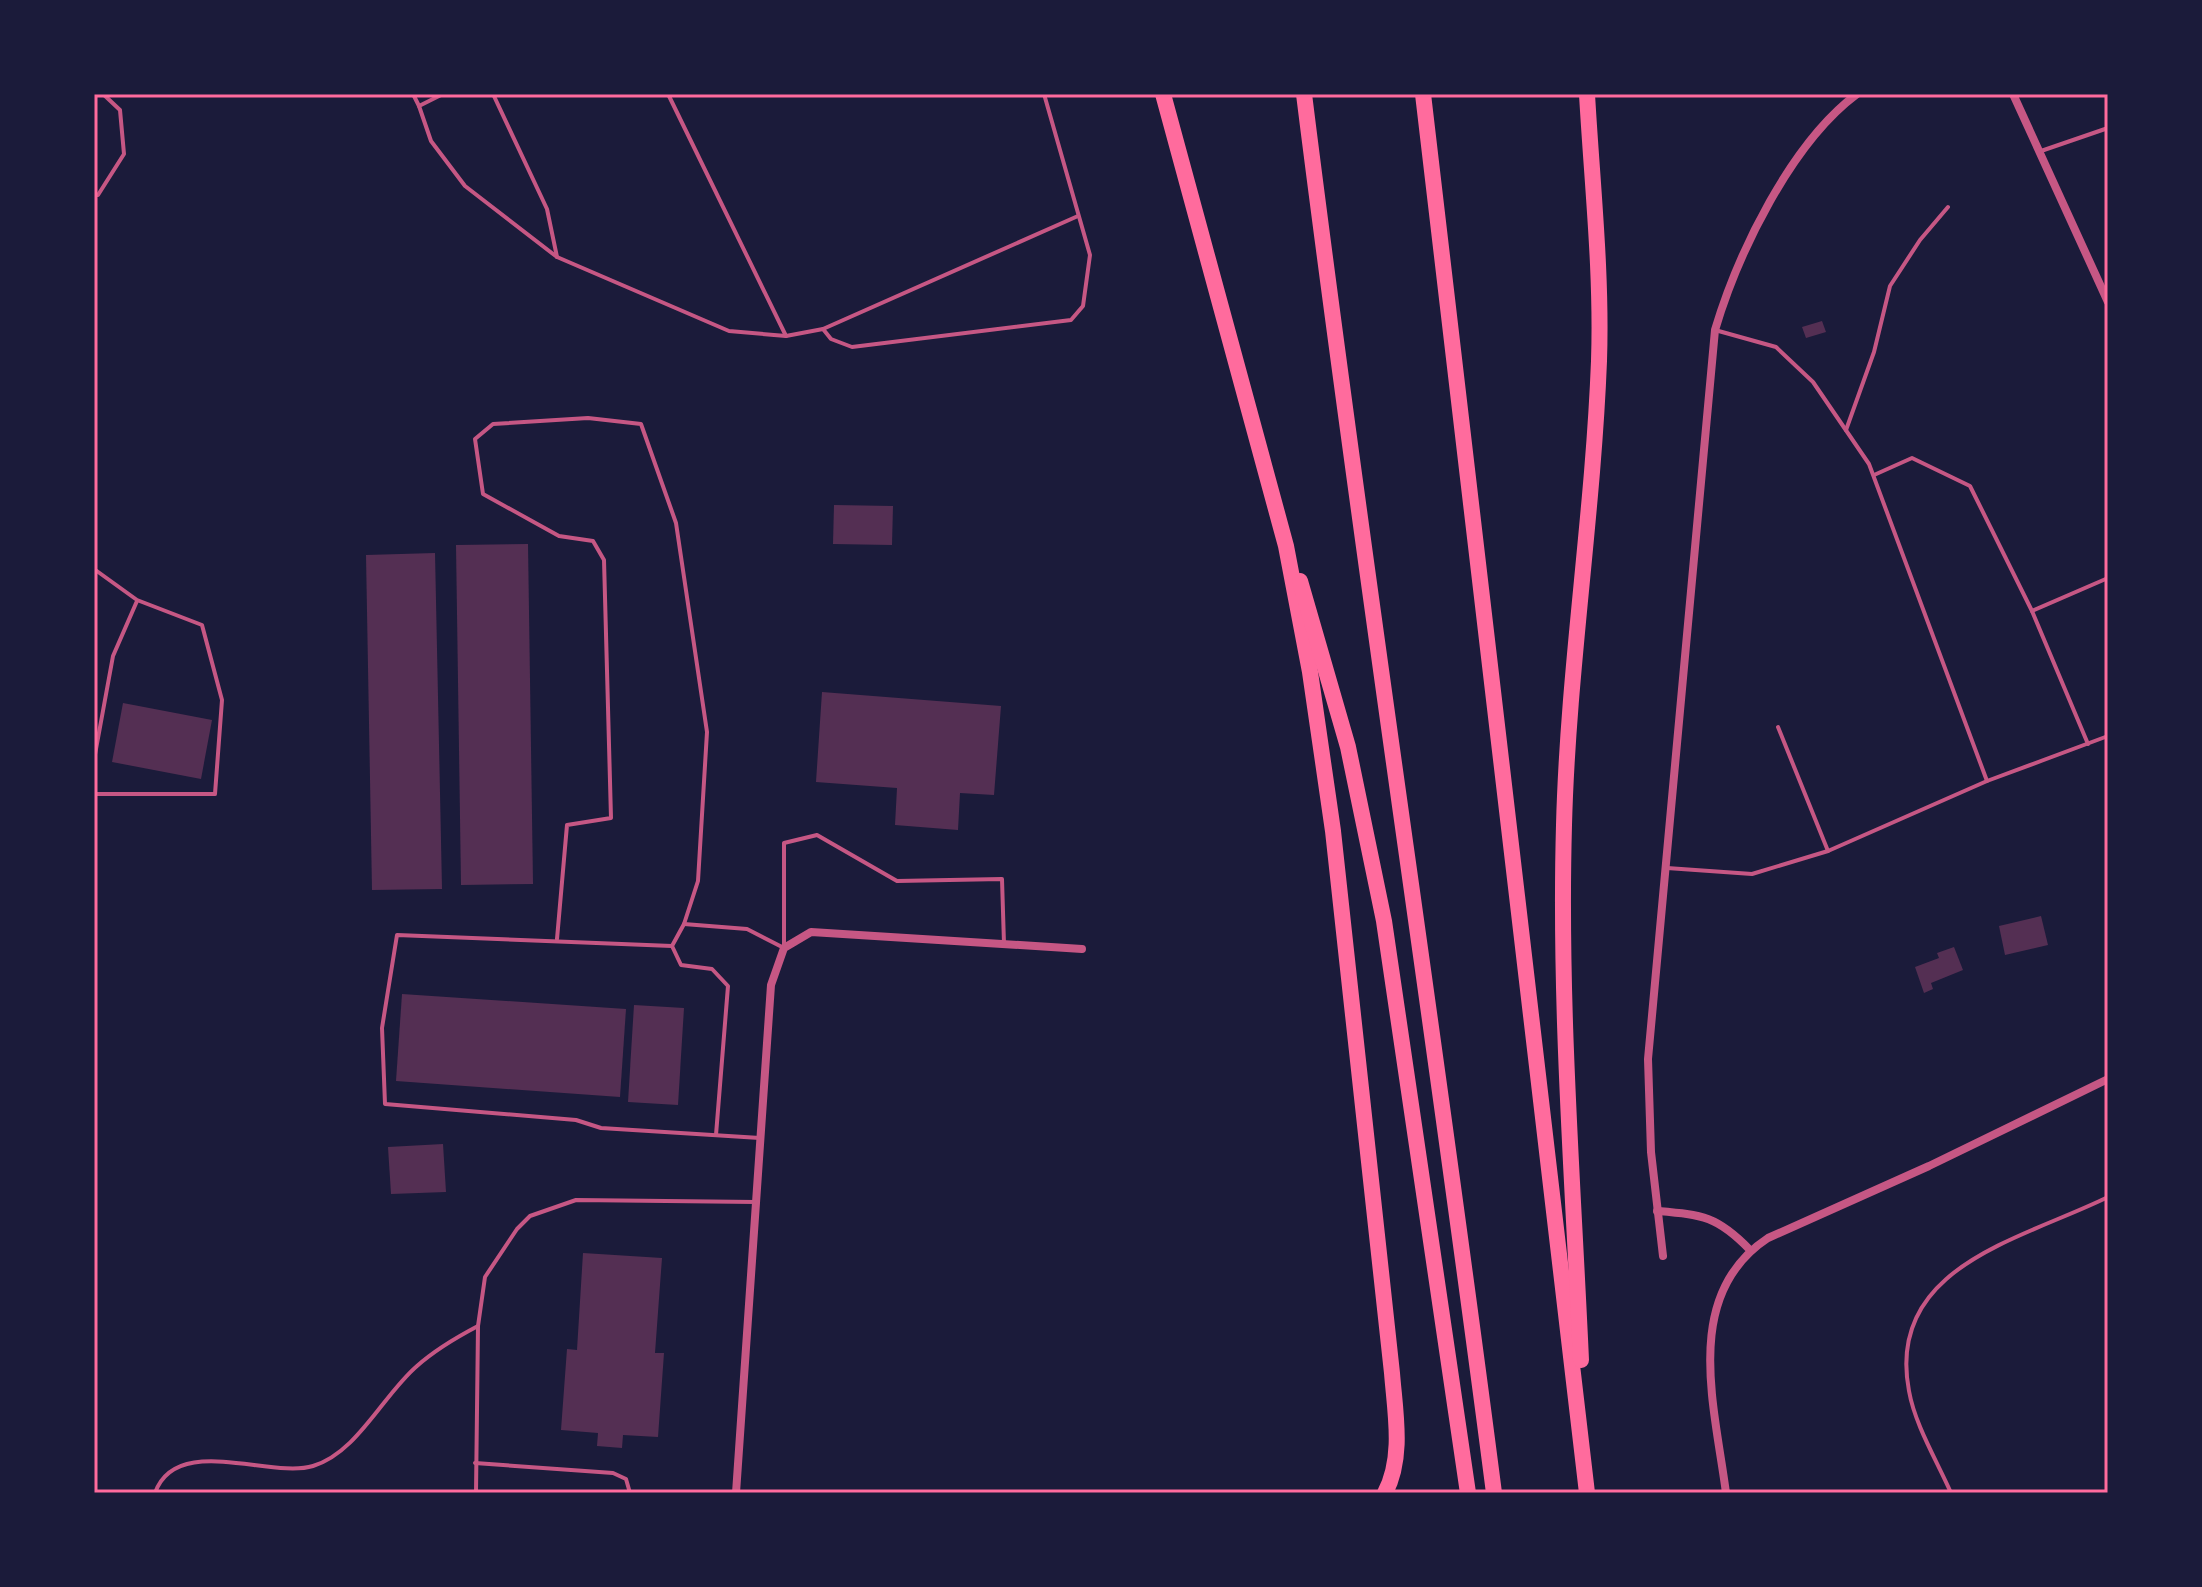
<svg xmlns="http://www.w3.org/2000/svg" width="2202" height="1587" font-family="'Asap Condensed',sans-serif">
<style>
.building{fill:#542f53}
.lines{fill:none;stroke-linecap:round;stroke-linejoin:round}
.service{stroke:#c65784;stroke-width:4}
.minor{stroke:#c65784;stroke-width:8}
.motorway{stroke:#ff6b9d;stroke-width:16}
.neatline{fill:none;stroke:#ff6b9d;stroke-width:3}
</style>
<rect width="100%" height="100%" fill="#1b1b3a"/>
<g class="building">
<polygon points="1822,321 1826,332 1806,338 1802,327"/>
<polygon points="834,505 893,506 892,545 833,544"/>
<polygon points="528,544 533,884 461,885 456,545"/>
<polygon points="435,553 442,889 372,890 366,555"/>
<polygon points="822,692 1001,706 994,795 960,793 958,830 895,825 897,788 816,782"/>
<polygon points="123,703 212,720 201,779 112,762"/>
<polygon points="2041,916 2048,945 2005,955 1999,926"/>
<polygon points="1954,947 1963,970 1931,983 1933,989 1924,993 1915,967 1939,958 1937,953"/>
<polygon points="402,994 626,1009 620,1097 396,1081"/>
<polygon points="634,1005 684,1008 678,1105 628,1102"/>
<polygon points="443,1144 446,1192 391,1194 388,1147"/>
<polygon points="583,1253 662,1258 655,1353 664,1353 658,1437 623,1435 622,1448 597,1446 598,1433 561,1430 567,1349 577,1350"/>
</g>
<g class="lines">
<g class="service">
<polyline points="413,94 419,106"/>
<polyline points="443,94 419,106 431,141 465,186 557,257 729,331 786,336"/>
<polyline points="493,94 547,209 557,257"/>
<polyline points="668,94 786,336 823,329 1078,216"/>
<polyline points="2041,151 2108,128"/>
<polyline points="94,195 98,195 124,154 120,110 103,94"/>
<polyline points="823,329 831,339 852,347 1071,320 1083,306 1090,255 1044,94"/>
<polyline points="1715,330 1776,347 1813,382 1869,464 1987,781"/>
<polyline points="1846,430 1874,352 1890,286 1920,240 1948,207"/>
<polyline points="1874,475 1912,458 1970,486 2032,611 2108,578"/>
<polyline points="94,569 137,600 202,625 222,700 215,794 94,794"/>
<polyline points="2032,611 2088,744"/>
<polyline points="1778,727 1828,851"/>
<polyline points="94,760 113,656 137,601"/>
<polyline points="1667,868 1752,874 1828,851 1987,781 2108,736"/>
<polyline points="557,939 567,825 611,818 604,560 593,541 559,536 483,494 475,439 493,424 588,418 641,424 676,523 707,732 698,881 684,924 747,929 784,948 784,843 817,835 897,881 1002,879 1004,944"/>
<polyline points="672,946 397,935 382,1028 385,1104 576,1120 601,1128 760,1138"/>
<polyline points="672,946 681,965 712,969 728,986 716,1135"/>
<polyline points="672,946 684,924"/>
<polyline points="475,1463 613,1473 626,1479 630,1493"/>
<path d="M155,1493C176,1433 270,1479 313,1466C357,1453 383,1395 417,1366C435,1350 457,1337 478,1326L485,1277L517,1229L530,1216L576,1200L756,1202"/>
<polyline points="476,1493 478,1326"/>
<path d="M1951,1493C1937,1461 1915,1425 1909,1391C1885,1266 2023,1239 2108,1197"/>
<polyline points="2102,1493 2108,1491"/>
</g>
<g class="minor">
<polyline points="2013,94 2108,302"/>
<path d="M1657,1211C1703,1215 1717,1216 1750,1250"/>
<path d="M1663,1256L1651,1152L1648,1059L1715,330C1738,253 1791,143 1857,94"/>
<polyline points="736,1493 771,985 784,948 811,932 1082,949"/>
<path d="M1726,1493C1715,1407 1681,1295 1768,1238L1929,1166L2108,1079"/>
</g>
<g class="motorway">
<path d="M1163,94L1286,546L1310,672L1333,831L1392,1373C1395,1412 1404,1457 1385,1493"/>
<path d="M1304,94C1362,561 1434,1026 1494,1493"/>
<polyline points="1423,94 1587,1493"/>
<polyline points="1300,581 1348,747 1384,921 1468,1493"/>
<path d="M1581,1360C1573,1182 1559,1003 1564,825C1568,670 1593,516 1599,361C1602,272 1592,183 1587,94"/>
</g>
</g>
<rect width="2202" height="1587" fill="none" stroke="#1b1b3a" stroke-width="192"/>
<rect x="96" y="96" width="2010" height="1395" class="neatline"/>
</svg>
